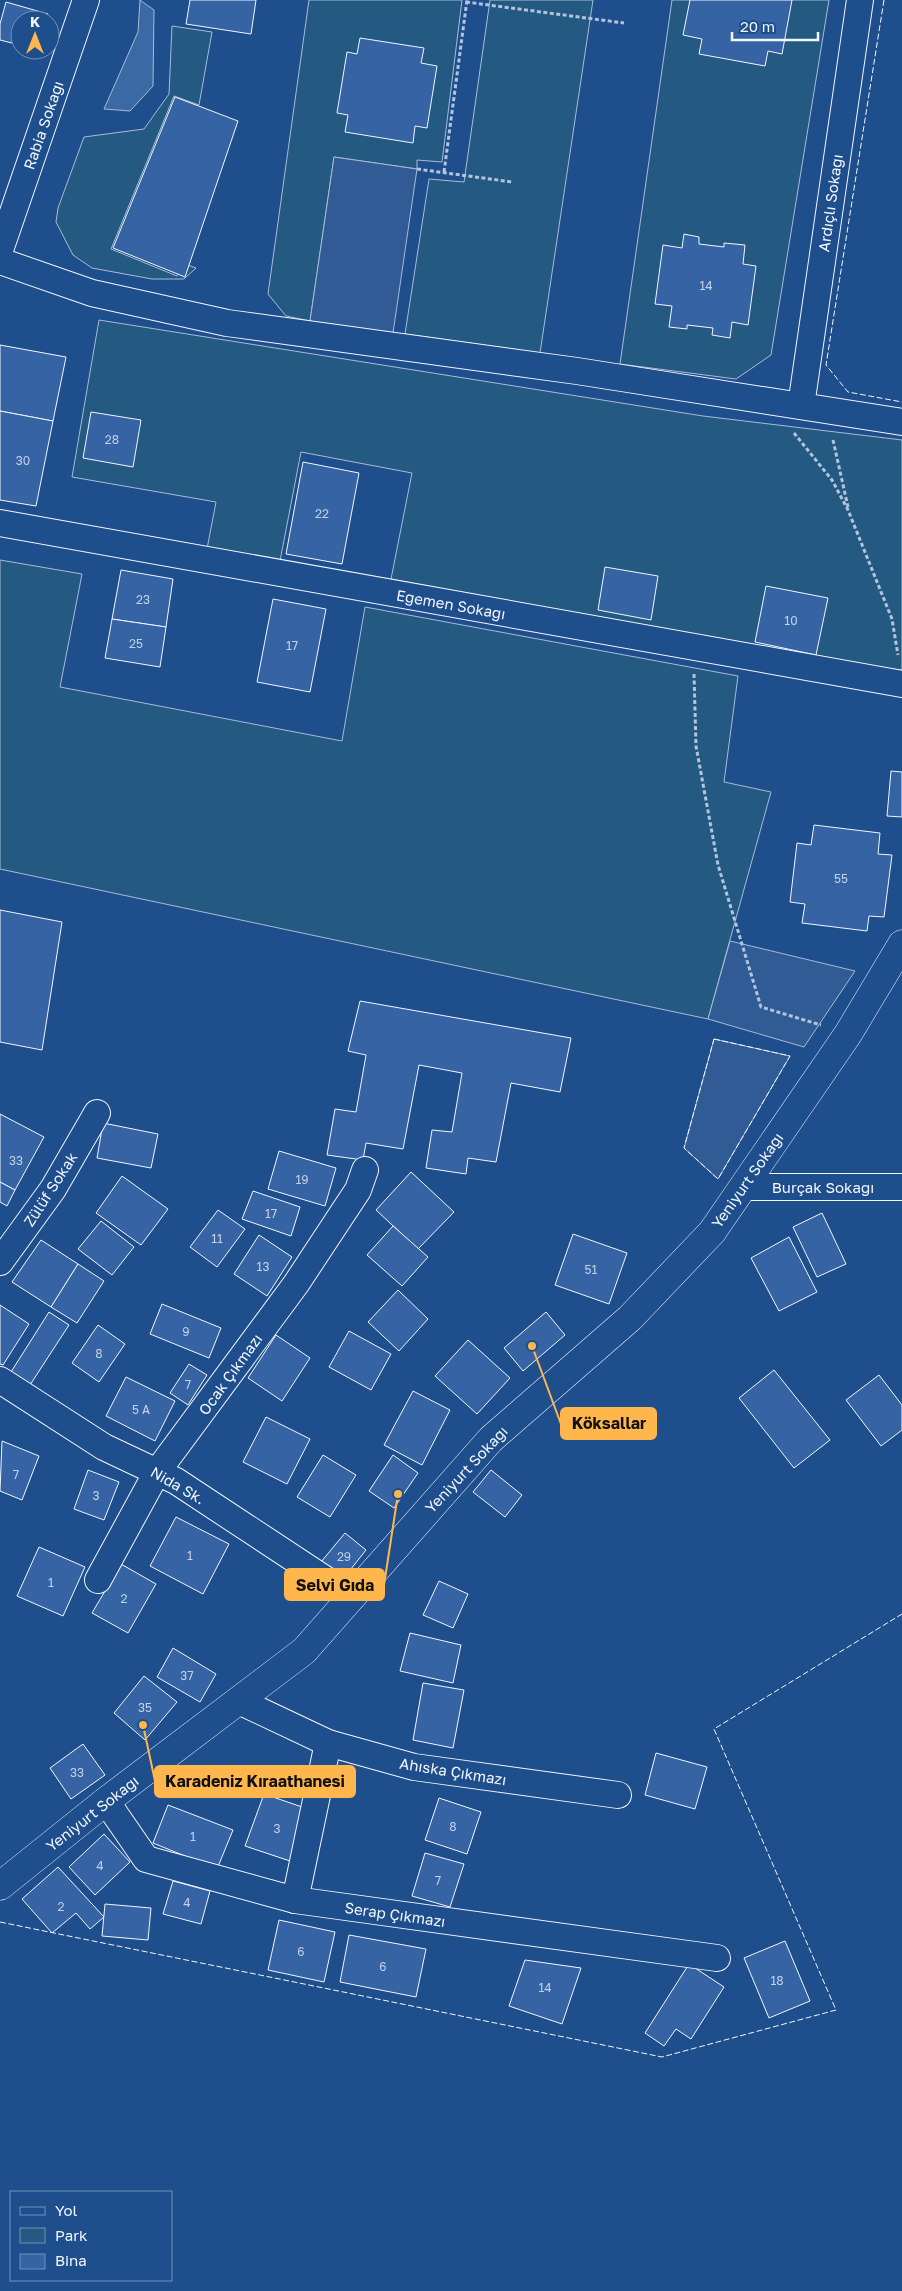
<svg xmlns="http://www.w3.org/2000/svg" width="902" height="2291" font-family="'Golos Text',sans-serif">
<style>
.green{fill:#245a82;stroke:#a8bbd7}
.parking{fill:#305b95;stroke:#a8bbd7}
.water{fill:#3b69a3;stroke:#a8bbd7}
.building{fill:#3563a3;stroke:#f2f6ff}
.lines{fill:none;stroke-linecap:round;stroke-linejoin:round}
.minor-casing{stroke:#f2f6ff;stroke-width:28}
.tertiary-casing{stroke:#f2f6ff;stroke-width:29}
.path{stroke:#b3c4dc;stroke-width:3;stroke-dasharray:4 2.5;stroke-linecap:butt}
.minor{stroke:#1f4e8c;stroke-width:26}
.tertiary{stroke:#1f4e8c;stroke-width:28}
.fence{stroke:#f2f6ff;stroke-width:1;stroke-dasharray:6 2.5;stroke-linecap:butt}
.labels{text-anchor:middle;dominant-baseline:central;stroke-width:4;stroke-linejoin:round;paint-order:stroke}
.number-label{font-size:12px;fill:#c3d1e8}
.street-label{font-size:15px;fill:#f2f6ff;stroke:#1f4e8c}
.leader{fill:none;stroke:#ffb74d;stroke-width:2}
.callout-dot{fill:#ffb74d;stroke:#1f4e8c;stroke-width:2}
.callout{fill:#ffb74d;stroke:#ffb74d;stroke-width:2}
.callout-label{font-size:16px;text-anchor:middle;font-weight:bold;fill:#111}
</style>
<rect width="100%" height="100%" fill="#1f4e8c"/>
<g class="green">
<polygon points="309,0 462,0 442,162 417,160 417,169 334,157 310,321 286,316 268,294"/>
<polygon points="490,0 593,0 540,353 405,334 429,179 464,182"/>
<polygon points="672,0 829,0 771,355 736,379 620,364"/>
<polygon points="172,26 212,32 199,105 174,96 111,249 177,276 182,263 196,268 184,279 152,279 92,268 73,255 56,222 58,208 84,137 144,129 169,94"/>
<polygon points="99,320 703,416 902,440 902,670 835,663 391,579 412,473 301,452 280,561 207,549 216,502 72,477"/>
<polygon points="0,560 82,574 60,687 342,741 365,607 738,676 724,782 771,792 708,1019 0,869"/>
</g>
<g class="parking">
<polygon points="334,157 417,169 393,333 310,321"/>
<polygon points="730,941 855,971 804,1047 708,1019"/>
<polygon points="714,1039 790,1056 718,1179 684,1148"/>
</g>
<polygon class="water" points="140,0 154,10 153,86 130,111 104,109 138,32"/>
<g class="building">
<polygon points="190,0 256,0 251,34 186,24"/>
<polygon points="690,0 792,0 782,54 768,51 765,66 699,54 702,39 683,35"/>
<polygon points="6,2 48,14 46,20 20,20 20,45 0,40 0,24"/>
<polygon points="360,38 424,48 421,63 437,66 427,128 415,126 413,143 345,132 348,115 337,113 347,52 357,54"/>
<polygon points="175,97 238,121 185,277 113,248"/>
<polygon points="684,234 699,237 699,244 724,247 724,243 745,245 743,264 756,266 748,325 732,322 730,338 712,335 713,328 687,325 687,329 669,327 672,306 655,304 663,245 682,248"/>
<polygon points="0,345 66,357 53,421 0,411"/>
<polygon points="0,411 53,421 36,506 0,500"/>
<polygon points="91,412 141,420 133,467 83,458"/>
<polygon points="303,462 359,473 342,564 286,554"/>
<polygon points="605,567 658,576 651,620 598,610"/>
<polygon points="121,570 173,579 166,627 112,619"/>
<polygon points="766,586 828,598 816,655 755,642"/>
<polygon points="273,599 326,609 310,692 257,682"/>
<polygon points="112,619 166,627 160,667 105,658"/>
<polygon points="891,771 902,772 902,817 887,816"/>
<polygon points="814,825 880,833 878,854 892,855 884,917 869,916 867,931 802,923 805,904 790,902 797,843 811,845"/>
<polygon points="0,910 62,922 42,1050 0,1042"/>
<polygon points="360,1001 571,1038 560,1092 511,1083 496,1162 468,1158 466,1174 426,1168 432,1130 452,1132 462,1073 419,1065 403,1149 366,1143 363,1160 327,1155 335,1109 356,1112 366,1055 348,1051"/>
<polygon points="0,1114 44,1137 15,1190 0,1182"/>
<polygon points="103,1123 158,1134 151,1168 97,1158"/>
<polygon points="279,1151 336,1168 325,1206 268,1189"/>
<polygon points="411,1172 454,1212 418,1249 376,1210"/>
<polygon points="122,1176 168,1209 141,1245 96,1213"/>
<polygon points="0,1182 15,1190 7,1206 0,1202"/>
<polygon points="253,1191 300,1207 291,1236 242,1219"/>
<polygon points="218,1210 245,1229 217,1267 190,1247"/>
<polygon points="822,1213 846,1264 817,1277 793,1227"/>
<polygon points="101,1221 134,1247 112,1275 78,1249"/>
<polygon points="393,1226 428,1257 402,1286 367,1255"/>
<polygon points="573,1234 627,1253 609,1304 555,1285"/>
<polygon points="259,1235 292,1257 267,1296 234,1274"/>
<polygon points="789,1237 817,1292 779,1311 751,1258"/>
<polygon points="41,1240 78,1264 51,1307 12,1282"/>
<polygon points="78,1264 104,1281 77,1323 51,1307"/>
<polygon points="398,1290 428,1319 399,1351 368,1322"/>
<polygon points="162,1304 221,1328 209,1358 150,1334"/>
<polygon points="0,1305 29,1324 3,1365 0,1364"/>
<polygon points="49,1312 69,1325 30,1385 11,1372"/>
<polygon points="546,1312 565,1335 523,1371 504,1348"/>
<polygon points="98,1325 125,1344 99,1382 72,1363"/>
<polygon points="349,1331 391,1354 371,1390 329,1367"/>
<polygon points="276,1335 310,1358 282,1401 248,1378"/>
<polygon points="468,1340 510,1378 477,1414 435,1376"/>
<polygon points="189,1364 207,1375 188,1405 170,1393"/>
<polygon points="774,1370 830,1440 794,1468 739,1398"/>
<polygon points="879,1375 902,1405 902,1430 881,1446 846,1400"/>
<polygon points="126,1377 175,1401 155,1441 106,1416"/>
<polygon points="413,1391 450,1410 422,1465 384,1445"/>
<polygon points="266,1417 310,1439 287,1484 243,1462"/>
<polygon points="2,1441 39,1456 22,1500 0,1491"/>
<polygon points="323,1455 356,1475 330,1517 297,1497"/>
<polygon points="393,1455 418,1473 394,1508 369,1491"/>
<polygon points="88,1470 119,1482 104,1520 74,1509"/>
<polygon points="491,1470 522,1495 505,1517 473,1492"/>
<polygon points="176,1517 229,1544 203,1594 150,1566"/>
<polygon points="345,1533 366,1550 343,1579 321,1562"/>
<polygon points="39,1547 85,1567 63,1616 17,1596"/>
<polygon points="121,1564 156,1584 128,1633 92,1613"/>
<polygon points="439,1581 468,1594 453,1628 423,1615"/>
<polygon points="410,1633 461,1645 453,1683 400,1671"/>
<polygon points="173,1648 216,1674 200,1702 157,1677"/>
<polygon points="144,1676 177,1702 145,1740 114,1713"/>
<polygon points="423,1683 464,1690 453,1748 413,1740"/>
<polygon points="83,1744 105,1775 71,1799 50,1768"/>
<polygon points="656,1753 707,1767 695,1809 645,1795"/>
<polygon points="264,1794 308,1809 290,1861 245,1846"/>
<polygon points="439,1798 481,1812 467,1854 425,1840"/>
<polygon points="168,1805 233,1830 217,1869 153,1843"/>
<polygon points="104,1834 130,1862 95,1895 69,1867"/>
<polygon points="425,1853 464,1864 450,1907 412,1896"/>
<polygon points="58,1867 104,1917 90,1929 76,1913 52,1933 22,1899"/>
<polygon points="173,1881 210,1891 201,1924 163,1914"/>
<polygon points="105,1904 151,1908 148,1940 102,1936"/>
<polygon points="279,1920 335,1932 324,1982 268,1970"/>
<polygon points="349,1935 426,1949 416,1997 340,1982"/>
<polygon points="785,1941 810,2001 769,2018 744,1958"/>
<polygon points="525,1960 581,1968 562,2024 509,2006"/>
<polygon points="689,1964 724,1987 691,2039 676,2029 664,2046 645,2033"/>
</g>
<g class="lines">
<g class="minor-casing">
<g id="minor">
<polyline points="0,250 86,0"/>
<polyline points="0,261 92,293 227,323 577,371 902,422"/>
<polyline points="801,406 860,0"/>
<polyline points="0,523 902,684"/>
<polyline points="743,1187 902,1187"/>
<polyline points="0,1262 53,1189 97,1113"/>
<polyline points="0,1380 104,1447 176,1481 352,1597"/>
<polyline points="98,1580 157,1472 296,1284 358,1190 365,1170"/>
<polyline points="239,1701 328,1743 414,1767 618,1795"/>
<polyline points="106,1801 146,1859 295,1900 717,1958"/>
<polyline points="295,1900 328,1743"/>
</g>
</g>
<g class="tertiary-casing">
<polyline id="tertiary" points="0,1886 106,1801 304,1651 491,1439 630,1318 712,1232 848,1034 902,944"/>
</g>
<g class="path">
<polyline points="466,2 624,23"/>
<polyline points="417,169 512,182"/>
<polyline points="444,172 467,0"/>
<polyline points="794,433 832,480 848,510 892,619 898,655"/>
<polyline points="833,440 848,507"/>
<polyline points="694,674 696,746 718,865 761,1007 821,1025"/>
</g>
<use href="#minor" class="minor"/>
<use href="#tertiary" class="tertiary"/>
<g class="fence">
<polyline points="884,0 826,365 848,392 902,402"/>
<polygon points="714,1039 790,1056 718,1179 684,1148"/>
<polyline points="0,1922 662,2057 836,2010 714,1729 902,1614"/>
</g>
</g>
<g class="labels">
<g class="number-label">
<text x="706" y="285">14</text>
<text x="112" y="439">28</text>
<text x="23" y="460">30</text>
<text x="322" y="513">22</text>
<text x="143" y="599">23</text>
<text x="791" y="620">10</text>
<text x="136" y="643">25</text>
<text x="292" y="645">17</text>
<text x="841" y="878">55</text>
<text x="16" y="1160">33</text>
<text x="302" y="1179">19</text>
<text x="271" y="1213">17</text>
<text x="217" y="1238">11</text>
<text x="263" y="1266">13</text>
<text x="591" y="1269">51</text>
<text x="186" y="1331">9</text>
<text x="99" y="1353">8</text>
<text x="188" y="1384">7</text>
<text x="141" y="1409">5 A</text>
<text x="16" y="1474">7</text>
<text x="96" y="1495">3</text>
<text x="190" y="1555">1</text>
<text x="344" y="1556">29</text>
<text x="51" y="1582">1</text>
<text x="124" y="1598">2</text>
<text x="187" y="1675">37</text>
<text x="145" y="1707">35</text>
<text x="77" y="1772">33</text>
<text x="453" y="1826">8</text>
<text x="277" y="1828">3</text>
<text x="193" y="1836">1</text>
<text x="100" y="1865">4</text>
<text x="438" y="1880">7</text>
<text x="187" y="1902">4</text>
<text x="61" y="1906">2</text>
<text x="301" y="1951">6</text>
<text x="383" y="1966">6</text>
<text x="777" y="1980">18</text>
<text x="545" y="1987">14</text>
</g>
<g class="street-label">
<text transform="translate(43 125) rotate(-71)">Rabia Sokağı</text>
<text transform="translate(830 203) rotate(-82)">Ardıçlı Sokağı</text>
<text transform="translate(451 604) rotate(10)">Egemen Sokağı</text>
<text transform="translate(747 1180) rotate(-55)">Yeniyurt Sokağı</text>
<text x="823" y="1187">Burçak Sokağı</text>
<text transform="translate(50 1189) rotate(-57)">Zülüf Sokak</text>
<text transform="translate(230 1374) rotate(-54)">Ocak Çıkmazı</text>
<text transform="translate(466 1469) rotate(-47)">Yeniyurt Sokağı</text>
<text transform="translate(178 1485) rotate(30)">Nida Sk.</text>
<text transform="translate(453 1771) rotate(9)">Ahıska Çıkmazı</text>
<text transform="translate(92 1813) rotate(-38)">Yeniyurt Sokağı</text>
<text transform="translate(395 1914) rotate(8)">Serap Çıkmazı</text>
</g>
</g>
<path class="leader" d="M532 1346L561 1424M398 1494L384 1585M143 1725L155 1781"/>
<g class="callout-dot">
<circle cx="532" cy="1346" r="5"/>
<circle cx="398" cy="1494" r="5"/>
<circle cx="143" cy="1725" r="5"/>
</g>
<g class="callout">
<rect x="561" y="1408" width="95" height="31" rx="5"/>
<rect x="285" y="1569" width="99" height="31" rx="5"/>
<rect x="155" y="1766" width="200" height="31" rx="5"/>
</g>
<g class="callout-label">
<text x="609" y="1429">Köksallar</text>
<text x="335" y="1591">Selvi Gıda</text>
<text x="255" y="1787">Karadeniz Kıraathanesi</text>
</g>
<rect x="10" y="2191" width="162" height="90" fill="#1f4e8c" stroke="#7391ba"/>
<rect x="20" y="2207" width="25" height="8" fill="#1f4e8c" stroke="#7391ba"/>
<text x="55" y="2216" font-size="15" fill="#f2f6ff">Yol</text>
<rect x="20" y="2228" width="25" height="15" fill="#245a82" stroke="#7391ba"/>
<text x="55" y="2241" font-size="15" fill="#f2f6ff">Park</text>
<rect x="20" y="2254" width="25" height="15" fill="#3563a3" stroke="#7391ba"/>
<text x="55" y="2266" font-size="15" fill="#f2f6ff">Bina</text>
<g transform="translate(35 35)"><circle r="24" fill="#1f4e8c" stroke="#7391ba"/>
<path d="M0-4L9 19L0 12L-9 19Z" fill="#ffb74d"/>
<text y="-8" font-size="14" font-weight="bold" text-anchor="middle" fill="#f2f6ff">K</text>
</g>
<path d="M732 32v8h86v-8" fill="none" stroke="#f2f6ff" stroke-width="2.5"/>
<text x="740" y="32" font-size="15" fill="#f2f6ff" stroke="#1f4e8c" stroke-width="4" paint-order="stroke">20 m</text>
</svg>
